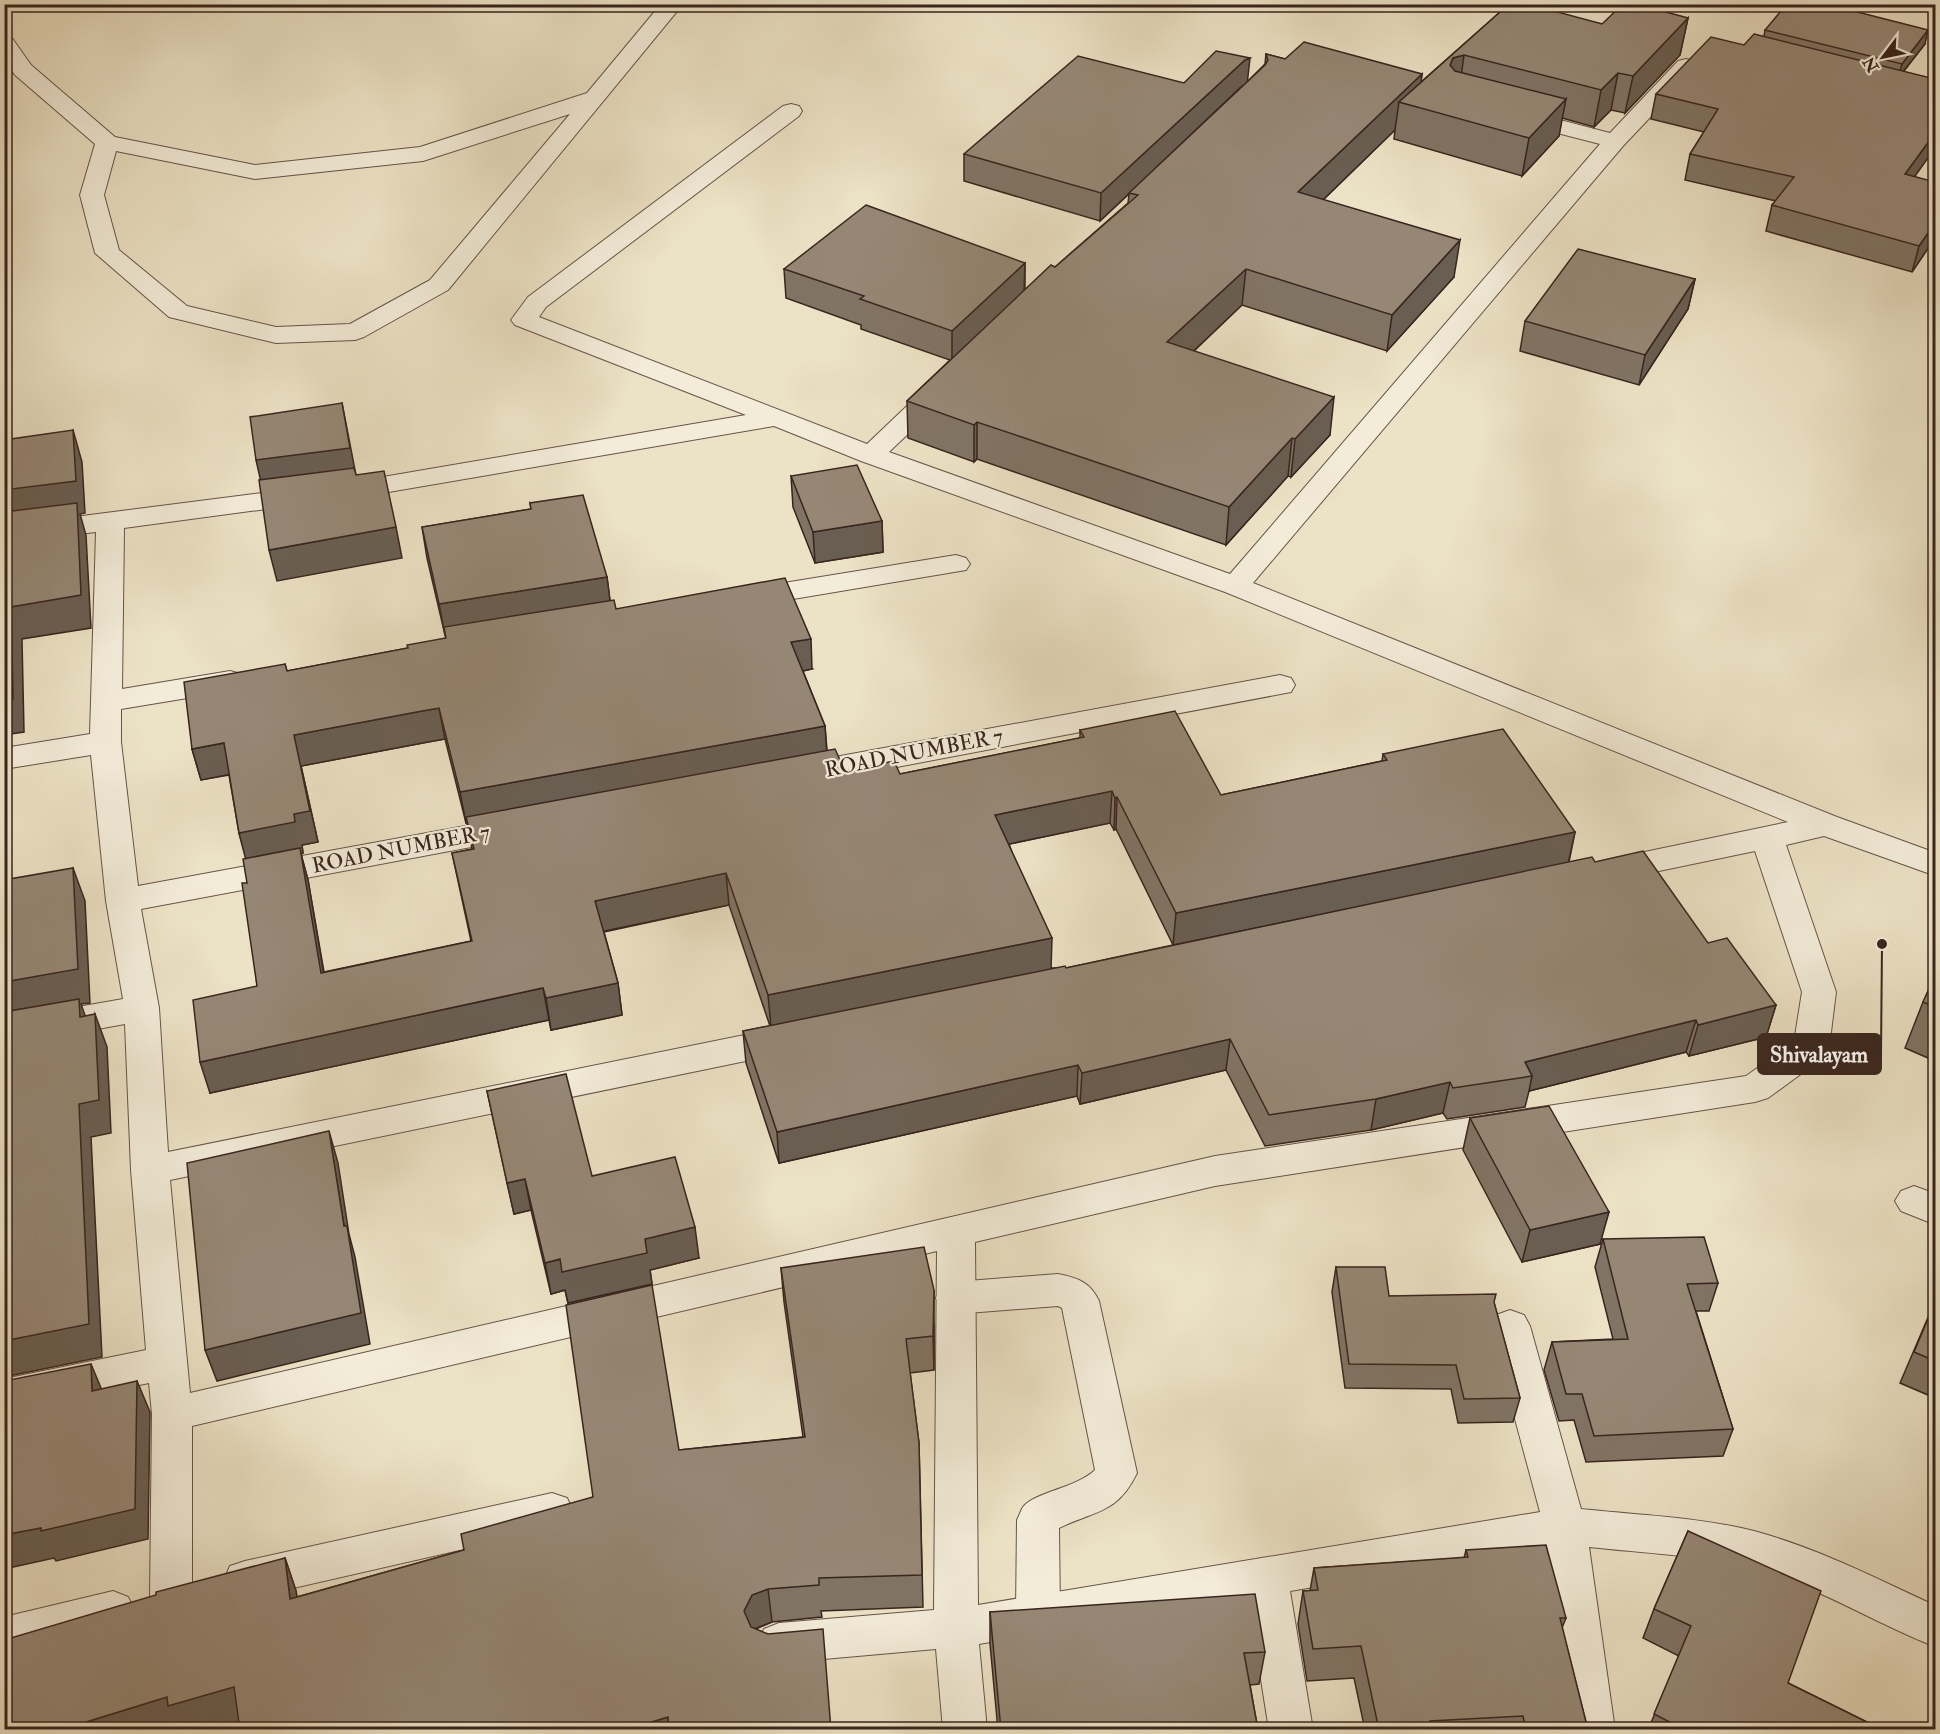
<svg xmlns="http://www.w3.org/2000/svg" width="1940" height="1734" font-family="'IM FELL Double Pica',serif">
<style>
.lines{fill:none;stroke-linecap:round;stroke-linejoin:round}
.service-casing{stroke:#655448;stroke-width:2}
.minor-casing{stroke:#655448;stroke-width:2}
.service{fill:#f3ecd9;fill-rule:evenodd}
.minor{fill:#f3ecd9;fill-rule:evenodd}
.wall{fill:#817465;stroke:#38251e;stroke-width:1.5;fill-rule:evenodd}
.shaded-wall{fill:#695e52;stroke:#38251e;stroke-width:1.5}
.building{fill:#968775;stroke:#38251e;stroke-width:1.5}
.labels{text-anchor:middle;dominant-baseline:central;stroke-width:4.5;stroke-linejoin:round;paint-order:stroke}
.street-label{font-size:21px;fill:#38251e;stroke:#f3ecd9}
.leader{fill:none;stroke:#38251e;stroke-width:2}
.callout-dot{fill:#38251e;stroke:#f3ecd9;stroke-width:2}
.callout{fill:#38251e;stroke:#38251e;stroke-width:2}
.callout-label{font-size:22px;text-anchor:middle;font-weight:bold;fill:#fff}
</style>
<rect width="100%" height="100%" fill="#ece2c5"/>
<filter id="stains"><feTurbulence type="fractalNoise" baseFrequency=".00333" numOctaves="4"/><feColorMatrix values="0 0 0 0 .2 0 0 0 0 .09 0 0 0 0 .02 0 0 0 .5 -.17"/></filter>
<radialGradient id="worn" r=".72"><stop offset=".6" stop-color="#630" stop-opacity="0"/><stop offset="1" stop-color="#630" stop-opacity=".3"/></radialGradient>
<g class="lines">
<g class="service-casing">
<path id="service" d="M1058,1274C1078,1278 1090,1282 1099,1301L1137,1473C1117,1514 1096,1510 1059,1528L1060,1614L1053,1628L1038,1634L1023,1628L1016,1614L1017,1520C1019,1516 1021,1510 1023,1507C1035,1492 1076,1488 1095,1470L1062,1308L1058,1306L955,1314L941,1309L936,1298L941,1287L955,1282Z"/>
</g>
<g class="minor-casing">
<g id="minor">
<path d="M661,4H683L448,290L364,337L355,340L276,343L169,317L95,253L80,195L95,144L15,75L4,59V37L12,38L31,65L115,137L255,165L420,147L587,93ZM570,114L430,280L350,324L276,327L187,306L119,250L104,195L116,151L255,179L423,161Z"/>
<path d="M1686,59L1694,61L1697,66L1694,71L1623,146L1253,583L1837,817L1936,853V876L1824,836L1786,845L1836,992L1829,1048L1824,1057L1768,1098L1755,1102L1215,1186L975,1242L978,1605L1540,1512L1490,1326L1496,1315L1510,1310L1524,1315L1530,1326L1581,1509C1637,1515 1699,1517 1754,1531C1817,1548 1876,1578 1936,1606V1647C1874,1623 1818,1586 1753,1569C1701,1555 1643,1553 1589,1547L1615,1730H1571L1547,1548L1290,1591L1313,1730H1269L1248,1598L979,1644L987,1730H943L936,1649L779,1663L764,1657L757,1643L764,1629L779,1623L934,1610L937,1251L192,1426V1597L186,1611L171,1616L156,1611L150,1597L152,1414L149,1383L4,1413V1379L146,1350L131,1170L125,1024L4,1046V1020L123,999L106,901L91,755L4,769V748L90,734L96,532L4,543V526L371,479L746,415L515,325L511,320L528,297L783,106L791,104L799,106L802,111L799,116L546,307L539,317L867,444L930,384L939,382L948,384L952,390L948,396L889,452L1230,574L1600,144L1510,121L1507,116L1510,111L1518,109L1610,133L1678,61ZM774,426L861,461L1225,592L1788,822L1606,860L1594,863L1589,871L1594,879L1606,882L1755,851L1802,992L1794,1042L1746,1076L1215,1156L190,1393L170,1180L789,1052L801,1048L807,1039L801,1030L789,1026L168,1152L159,1008L141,909L514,839L525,836L530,828L525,820L514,817L138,886L121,742V709L230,691L241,688L245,681L241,674L230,671L122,689L124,528L371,495Z"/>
<polygon points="956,555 966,558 970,564 966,570 746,607 736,604 731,598 736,592 746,589"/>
<polygon points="1280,675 1291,678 1295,685 1291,692 797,786 786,783 781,775 786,767 797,764"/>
<polygon points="1914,1186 1936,1194 1936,1225 1901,1211 1895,1201 1901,1191"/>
<polygon points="552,1493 567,1498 573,1511 567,1524 552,1529 245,1599 230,1594 224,1580 230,1566 245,1561"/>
<polygon points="113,1591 128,1597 135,1611 128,1625 4,1657 4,1617"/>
</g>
</g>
<use href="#service" class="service"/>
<use href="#minor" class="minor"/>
</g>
<g class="wall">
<polygon points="1509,4 1602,24 1688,18 1680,55 1625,113 1611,110 1594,127 1562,118 1559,136 1522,176 1394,139 1395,130 1323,200 1454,277 1387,351 1242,305 1194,351 1330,435 1291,477 1288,476 1226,545 977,459 974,462 908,438 907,401 950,360 861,329 861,325 786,298 784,269 1025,263 1025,290 1055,267 1128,203 1129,194 1100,221 964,181 964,154 1184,83 1248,81 1265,64 1266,54 1285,59 1422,74 1421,82"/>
<polygon points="1765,30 1925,44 1904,71 1915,177 1935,238 1912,272 1766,231 1772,205 1776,201 1685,180 1690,154 1704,132 1651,119 1656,94 1744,45 1764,36"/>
<polygon points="1695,279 1688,309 1639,385 1520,351 1525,321"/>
<polygon points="791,476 882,521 883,552 815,563 793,507"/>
<path d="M530,503L607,577L610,601L616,609L812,669L803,671L825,726L827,750L845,771L900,774L1080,738V730L1221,795L1382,761L1383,754L1575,832L1569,862H1595L1708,943L1776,1005L1766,1037L1689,1056L1686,1052L1529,1091L1525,1107L1447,1119L1443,1113L1371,1130L1265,1146L1226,1070L1080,1104L1077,1096L779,1163L746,1063L743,1031L770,1026L729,905L604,932L618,983L622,1015L551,1030L549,1020L210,1093L257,986L247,883L246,858L239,833L229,775L201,780L192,749L285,664L287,671L408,648L446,638L445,635L427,558L422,527L531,509ZM445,739L466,823H467L472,849L452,853L471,941L324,972L308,880L301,854L303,853L302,845L318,842L301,766L428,742ZM1110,823L1114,830L1116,829L1173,945L1066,968H1051L1009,844Z"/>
<polygon points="1935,976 1935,1061 1905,1048 1923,1002"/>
<polygon points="487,1091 592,1176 699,1258 650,1270 652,1284 568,1303 565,1290 551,1294 531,1210 514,1214"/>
<polygon points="1470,1118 1600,1244 1522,1262 1463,1150"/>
<polygon points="1603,1239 1718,1283 1709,1311 1696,1311 1733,1429 1723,1456 1586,1462 1574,1420 1559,1421 1544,1370 1552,1342 1613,1339 1595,1267"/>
<polygon points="1336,1267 1389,1296 1494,1303 1520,1398 1513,1422 1458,1423 1451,1389 1345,1388 1332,1292"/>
<polygon points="781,1268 934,1324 934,1370 910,1373 919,1443 923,1607 821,1611 822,1617 772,1622 756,1629 238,1721 210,1730 4,1730 285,1558 296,1591 297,1597 464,1550 593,1497 679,1450 803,1437 784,1302"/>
<polygon points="1935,1301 1935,1398 1900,1383"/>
<polygon points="1688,1531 1788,1683 1883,1730 1648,1730 1679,1656 1643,1638 1654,1609"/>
<polygon points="1466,1550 1566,1618 1562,1628 1588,1730 1365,1730 1354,1678 1307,1681 1298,1624 1303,1591 1310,1591 1314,1568 1464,1558"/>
<polygon points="990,1612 1265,1652 1259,1684 1250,1685 1258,1730 998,1730 990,1644"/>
</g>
<g class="shaded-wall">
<polygon points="1688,18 1680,55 1625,113 1633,76"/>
<polygon points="1928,30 1925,44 1898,78 1902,64"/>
<polygon points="1464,55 1459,92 1450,65 1453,58"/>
<polygon points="1250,58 1247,85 1242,86 1100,221 1101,193 1245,60"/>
<polygon points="1618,73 1611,110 1594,127 1601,90"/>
<polygon points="1422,74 1418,107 1399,102 1395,130 1294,228 1298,192"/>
<polygon points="1566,99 1559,136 1522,176 1529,138"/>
<polygon points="1935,133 1935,148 1898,200 1905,174"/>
<polygon points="1935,223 1935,238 1912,272 1919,246"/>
<polygon points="1460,240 1454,277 1387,351 1392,315"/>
<polygon points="1025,263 1024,292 952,361 952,331"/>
<polygon points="1246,269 1242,305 1164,379 1167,342"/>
<polygon points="1695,279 1688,309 1639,385 1645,355"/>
<polygon points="1334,397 1330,435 1291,477 1295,439"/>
<polygon points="342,403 362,506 263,491 256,460"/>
<polygon points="977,422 977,459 974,462 974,425"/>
<polygon points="73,430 82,462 85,513 80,514 86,535 91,628 22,639 24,732 4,735 4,490"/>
<polygon points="1292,438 1288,476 1226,545 1229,507"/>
<polygon points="882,521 883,552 815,563 813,532"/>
<polygon points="396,527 402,558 277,581 269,550"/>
<polygon points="607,577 611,608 445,635 439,604"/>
<polygon points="811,639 812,669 793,673 791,642"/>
<polygon points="439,708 445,739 428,742 301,766 318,842 302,845 303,853 301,854 308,880 329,1005 247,864 239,833 294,814 294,735 422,711"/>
<polygon points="825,726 827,756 466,823 460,792"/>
<polygon points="224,743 232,774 201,780 192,749"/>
<polygon points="1112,791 1110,823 995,847 995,815"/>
<polygon points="1117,797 1116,829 1114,830 1115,798"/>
<polygon points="1575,832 1568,864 1173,945 1176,913"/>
<polygon points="73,868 85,901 90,1003 81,1004 91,1032 80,1017 4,1018 4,982"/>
<polygon points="726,873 729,905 600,932 595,901"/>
<polygon points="1052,938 1051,970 771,1027 768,995"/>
<polygon points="618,983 622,1015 551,1030 546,998"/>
<polygon points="543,988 549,1020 210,1093 200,1062"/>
<polygon points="1776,1005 1766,1037 1689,1056 1698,1025"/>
<polygon points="95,1014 107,1047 111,1133 91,1137 102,1357 4,1377 4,1341 79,1104"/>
<polygon points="1696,1020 1686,1052 1529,1091 1532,1076 1525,1062"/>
<polygon points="1230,1039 1226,1070 1080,1104 1082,1073"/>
<polygon points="1078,1065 1077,1096 779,1163 777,1132"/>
<polygon points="1450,1082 1443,1113 1371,1130 1376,1099"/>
<polygon points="329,1131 338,1163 349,1234 355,1257 370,1344 217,1381 205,1350 344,1226"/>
<polygon points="525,1179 531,1210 514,1214 507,1183"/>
<polygon points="1609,1212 1600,1244 1522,1262 1530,1230"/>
<polygon points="695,1227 699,1258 650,1270 652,1284 568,1303 565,1290 551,1294 545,1263"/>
<polygon points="934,1290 934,1370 933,1336"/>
<polygon points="91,1364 104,1395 92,1391"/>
<polygon points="137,1381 150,1412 148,1539 56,1561 54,1558 4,1569 4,1535"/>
<polygon points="285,1558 296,1591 302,1631 290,1599"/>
<polygon points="768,1589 772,1622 756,1628 748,1643 744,1611 752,1595"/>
<polygon points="234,1687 247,1719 210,1730 60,1730 167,1697"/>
<polygon points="668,1717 671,1730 625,1730"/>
</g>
<g class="building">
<polygon points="1509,4 1528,4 1602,24 1623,4 1636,4 1688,18 1633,76 1618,73 1601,90 1464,55 1453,58 1450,65 1455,71 1566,99 1529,138 1399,102"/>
<polygon points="1787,4 1826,4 1928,30 1902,64 1765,30"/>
<polygon points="1754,34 1935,79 1935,133 1905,174 1935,182 1935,223 1919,246 1772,205 1794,177 1690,154 1718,109 1656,94 1711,37 1744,45"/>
<polygon points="1304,42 1422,74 1298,192 1460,240 1392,315 1246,269 1167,342 1334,397 1295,439 1292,438 1229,507 977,422 974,425 907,401 1051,265 1055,267 1138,195 1129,193 1265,65 1268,60 1266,54 1285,59"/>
<polygon points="1216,51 1250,58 1245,60 1101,193 964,154 1078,56 1184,83"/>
<polygon points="866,205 1025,263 952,331 860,299 864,296 784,269"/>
<polygon points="1578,249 1695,279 1645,355 1525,321"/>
<polygon points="342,403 350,448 256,460 250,417"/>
<polygon points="73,430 76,481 4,490 4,440"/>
<polygon points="857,465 882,521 813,532 791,476"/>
<polygon points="354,468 356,475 384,471 396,527 269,550 259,480"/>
<polygon points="583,495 607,577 439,604 422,527 531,509 530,503"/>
<polygon points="77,503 81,595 11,607 13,699 4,700 4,512"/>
<polygon points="785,578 811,639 791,642 825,726 460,792 439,708 422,711 294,735 310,811 294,814 295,822 239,833 224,743 192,749 184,682 285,664 287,671 408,648 407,645 446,638 444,627 614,600 616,609"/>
<polygon points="1175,711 1221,795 1387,760 1383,754 1503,729 1575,832 1176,913 1117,797 1115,798 1112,791 995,815 1052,938 768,995 726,873 595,901 618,983 546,998 543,988 200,1062 193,1000 257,986 242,883 247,883 243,859 300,848 321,973 472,941 452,853 474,849 466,817 835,749 845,771 894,761 900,774 1084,737 1080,730"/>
<polygon points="1643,851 1708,943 1727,938 1776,1005 1698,1025 1696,1020 1525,1062 1532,1076 1453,1088 1450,1082 1376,1099 1269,1115 1230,1039 1082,1073 1078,1065 777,1132 743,1031 1065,966 1066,968 1592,857 1595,862"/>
<polygon points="73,868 78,969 4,982 4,880"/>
<polygon points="1935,976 1935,1007 1923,1002"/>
<polygon points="79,999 80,1017 95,1014 99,1100 79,1104 89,1324 4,1341 4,1012"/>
<polygon points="566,1074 592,1176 675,1157 695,1227 645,1239 647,1253 562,1272 560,1259 545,1263 525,1179 507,1183 487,1091"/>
<polygon points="1549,1106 1609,1212 1530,1230 1470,1118"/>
<polygon points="329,1131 344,1226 347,1226 361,1313 205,1350 187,1163"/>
<polygon points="1704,1237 1718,1283 1687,1284 1733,1429 1594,1436 1582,1394 1566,1394 1552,1342 1628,1339 1603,1239"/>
<polygon points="924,1247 934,1290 933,1336 906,1339 919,1443 922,1575 819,1578 819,1585 768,1589 752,1595 744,1611 751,1627 768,1634 823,1629 831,1730 669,1730 668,1717 625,1730 240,1730 234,1687 168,1706 167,1697 60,1730 4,1730 4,1640 156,1595 156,1592 285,1558 290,1599 464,1550 461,1534 593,1497 566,1305 652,1285 679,1450 805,1437 781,1268"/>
<polygon points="1336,1267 1385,1267 1389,1296 1496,1294 1494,1302 1520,1398 1464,1399 1456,1365 1349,1364"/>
<polygon points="1935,1302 1935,1361 1914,1352"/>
<polygon points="91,1364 92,1391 137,1381 135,1509 41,1531 41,1528 4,1535 4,1381"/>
<polygon points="1688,1531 1821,1591 1788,1683 1883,1730 1685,1730 1654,1714 1691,1626 1654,1609"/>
<polygon points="1546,1545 1566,1618 1560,1618 1588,1730 1526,1730 1523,1716 1430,1721 1431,1730 1379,1730 1361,1646 1313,1649 1303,1591 1318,1590 1314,1568 1468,1557 1466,1550"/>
<polygon points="1255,1594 1265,1652 1244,1653 1258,1730 1001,1730 990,1612"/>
</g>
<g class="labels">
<g class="street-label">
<text transform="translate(914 753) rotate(-11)">ROAD NUMBER 7</text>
<text transform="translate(401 849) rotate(-11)">ROAD NUMBER 7</text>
</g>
</g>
<path class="leader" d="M1882 944L1881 1054"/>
<circle class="callout-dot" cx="1882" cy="944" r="6"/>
<rect class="callout" x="1758" y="1034" width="123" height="40" rx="6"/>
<g class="callout-label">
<text x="1819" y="1062">Shivalayam</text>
</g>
<rect width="1940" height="1734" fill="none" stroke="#ece2c5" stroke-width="24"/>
<rect x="6" y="6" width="1928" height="1722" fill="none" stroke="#38251e" stroke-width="3"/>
<rect x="12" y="12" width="1916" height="1710" fill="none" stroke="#38251e" stroke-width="1.5"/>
<g transform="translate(1883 57) rotate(238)" stroke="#f3ecd9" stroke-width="4.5" paint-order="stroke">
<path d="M0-4.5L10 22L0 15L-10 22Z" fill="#38251e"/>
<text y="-9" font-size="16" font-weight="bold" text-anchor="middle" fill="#38251e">N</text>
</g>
<rect width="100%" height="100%" filter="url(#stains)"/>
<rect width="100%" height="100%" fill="url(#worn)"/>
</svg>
